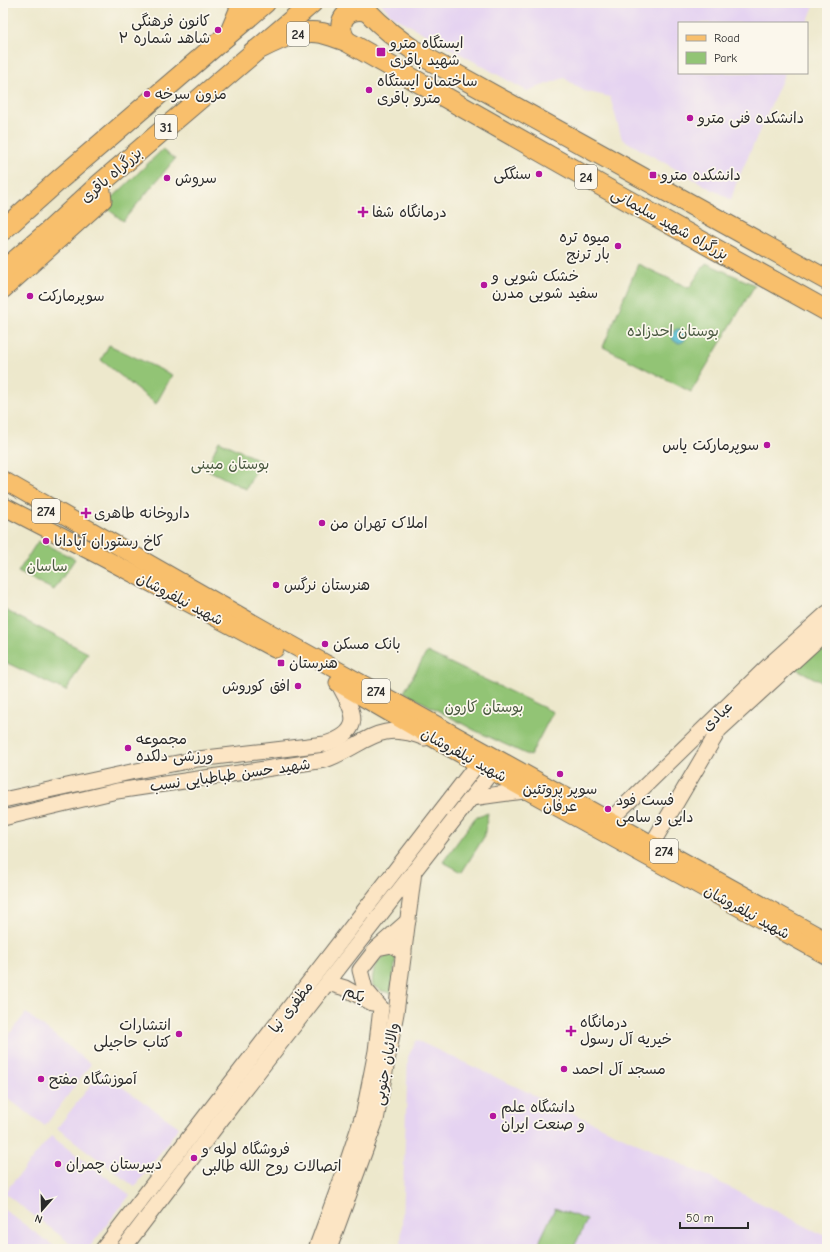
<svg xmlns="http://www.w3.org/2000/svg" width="830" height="1252" font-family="'Comic Neue','Playpen Sans Arabic',sans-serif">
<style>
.built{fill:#e5d3f1}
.green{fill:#92c475;stroke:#5e7850}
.water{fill:#51b9ce;stroke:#3e727c}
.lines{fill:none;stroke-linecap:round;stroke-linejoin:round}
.secondary-casing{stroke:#6f6d63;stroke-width:17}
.primary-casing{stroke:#6f6d63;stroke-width:19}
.highway-casing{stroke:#6f6d63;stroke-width:22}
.secondary{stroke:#fce5c4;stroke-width:15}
.primary{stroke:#f8bf6c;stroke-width:17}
.highway{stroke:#f8bf6c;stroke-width:20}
.poi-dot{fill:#b5179e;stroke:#fbf7ec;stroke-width:1.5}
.labels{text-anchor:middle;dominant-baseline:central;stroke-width:3.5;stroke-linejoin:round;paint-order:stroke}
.shield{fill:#fbf7ec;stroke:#696865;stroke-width:1}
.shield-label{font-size:14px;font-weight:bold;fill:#2b2b2b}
.poi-label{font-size:15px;fill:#2b2b2b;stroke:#fbf7ec;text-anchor:start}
.street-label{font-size:15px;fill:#2b2b2b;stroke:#fbf7ec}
.park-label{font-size:15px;fill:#4a5941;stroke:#fbf7ec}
</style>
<rect width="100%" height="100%" fill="#fbf7ec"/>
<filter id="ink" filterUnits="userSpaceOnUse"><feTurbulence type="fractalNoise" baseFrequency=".025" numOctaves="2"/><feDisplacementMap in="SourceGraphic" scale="8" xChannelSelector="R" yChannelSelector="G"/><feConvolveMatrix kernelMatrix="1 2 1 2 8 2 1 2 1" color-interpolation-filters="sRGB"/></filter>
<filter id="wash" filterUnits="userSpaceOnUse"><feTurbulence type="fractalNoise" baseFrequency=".012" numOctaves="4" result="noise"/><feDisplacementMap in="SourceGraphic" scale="16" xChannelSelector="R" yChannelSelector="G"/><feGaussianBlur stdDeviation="0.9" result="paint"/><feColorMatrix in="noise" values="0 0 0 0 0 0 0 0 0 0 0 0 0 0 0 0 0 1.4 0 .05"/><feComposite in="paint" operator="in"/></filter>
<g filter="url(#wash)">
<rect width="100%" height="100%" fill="#ede8cc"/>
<g class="built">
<polygon points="381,3 815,3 807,23 679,23 679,73 785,73 736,184 731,200 622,139 610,97 584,91 564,78 527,91 391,15"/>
<polygon points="26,1013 91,1064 45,1126 3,1095 3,1042"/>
<polygon points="416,1040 707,1176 827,1237 827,1249 401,1249 408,1057"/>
<polygon points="101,1072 179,1127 135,1187 57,1128"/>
<polygon points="51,1136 130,1195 88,1249 78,1249 4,1193"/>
<polygon points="3,1209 58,1249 3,1249"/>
</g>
<g class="green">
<polygon points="162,150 175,159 123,221 104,206"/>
<polygon points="706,263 755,285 691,392 603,347 638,264 689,288"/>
<polygon points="109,345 172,375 156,404 101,360"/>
<polygon points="219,441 261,461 246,489 206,469"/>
<polygon points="38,541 75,559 54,590 18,572"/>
<polygon points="3,609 88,653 66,691 3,661"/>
<polygon points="827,640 827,685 795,668"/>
<polygon points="427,652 553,712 530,756 474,730 404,692"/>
<polygon points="488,813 484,837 462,872 443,862 475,818"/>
<path d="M391,954L396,958L391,993L382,991L373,986C371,972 376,957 391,954Z"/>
<polygon points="555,1208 587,1220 573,1249 536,1249"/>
</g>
<circle class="water" cx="679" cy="336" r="7"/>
</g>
<g filter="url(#ink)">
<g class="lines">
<g class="secondary-casing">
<g id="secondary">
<path d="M471,798C490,796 508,792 528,791"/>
<path d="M3,800L131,772L198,759L325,744C366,731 354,712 338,683"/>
<path d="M3,818L117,791L325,760C367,745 376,719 425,738"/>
<polyline points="609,821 769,665 827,613"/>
<polyline points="652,844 719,730 827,631"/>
<polyline points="377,948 408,921"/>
<polyline points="328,983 345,988 372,1003"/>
<polyline points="381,1008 365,989 360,970 377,948 392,945 404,953"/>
<polyline points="103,1249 478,763"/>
<polyline points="123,1249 233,1104 492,771"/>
<polyline points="316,1249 342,1178 364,1112 376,1051 381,1008"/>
<polyline points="329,1249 376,1120 396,1013 414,871"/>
</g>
</g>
<g class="primary-casing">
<g id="primary">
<polyline points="227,36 241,3"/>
<polyline points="3,290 103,200 101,183"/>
<polyline points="3,480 265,630 827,941"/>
<polyline points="3,506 100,556 275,649"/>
<polyline points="338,683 450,748 827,956"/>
</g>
</g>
<g class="highway-casing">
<g id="highway">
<path d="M367,11C383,28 401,42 421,55L827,280"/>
<path d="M346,41C334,23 346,6 367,11"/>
<path d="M253,52C274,42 297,28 322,33C330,35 338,38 346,41L609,190L827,311"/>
<polyline points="3,230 60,179 265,3"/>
<polyline points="3,271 47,233 101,183 312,3"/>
</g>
</g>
<use href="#secondary" class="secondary"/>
<use href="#primary" class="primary"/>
<use href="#highway" class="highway"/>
</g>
</g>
<g class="poi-dot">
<circle cx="218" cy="30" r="4"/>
<rect x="376" y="47" width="10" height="10" rx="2"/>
<circle cx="369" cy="90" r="4"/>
<circle cx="147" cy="94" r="4"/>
<circle cx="690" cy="118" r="4"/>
<circle cx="539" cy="174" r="4"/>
<rect x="649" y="171" width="8" height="8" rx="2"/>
<circle cx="167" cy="178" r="4"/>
<path d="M361 206h4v4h4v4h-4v4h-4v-4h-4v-4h4z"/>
<circle cx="618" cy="246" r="4"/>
<circle cx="484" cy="285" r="4"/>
<circle cx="30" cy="296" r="4"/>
<circle cx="767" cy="445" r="4"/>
<path d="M84 507h4v4h4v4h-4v4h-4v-4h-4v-4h4z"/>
<circle cx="322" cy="523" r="4"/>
<circle cx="46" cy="541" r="4"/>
<circle cx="276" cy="585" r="4"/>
<circle cx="325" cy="644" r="4"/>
<rect x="277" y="659" width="8" height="8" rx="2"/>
<circle cx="298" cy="686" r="4"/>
<circle cx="128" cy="748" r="4"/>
<circle cx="560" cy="774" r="4"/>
<circle cx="608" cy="809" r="4"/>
<path d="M569 1025h4v4h4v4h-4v4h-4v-4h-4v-4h4z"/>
<circle cx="179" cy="1034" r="4"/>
<circle cx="564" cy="1069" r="4"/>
<circle cx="41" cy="1079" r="4"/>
<circle cx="493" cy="1116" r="4"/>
<circle cx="194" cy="1158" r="4"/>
<circle cx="58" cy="1164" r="4"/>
</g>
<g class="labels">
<g class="shield">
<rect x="287" y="22" width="22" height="24" rx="3"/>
<rect x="155" y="115" width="22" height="24" rx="3"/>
<rect x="575" y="165" width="22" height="24" rx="3"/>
<rect x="32" y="499" width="28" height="24" rx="3"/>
<rect x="362" y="679" width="28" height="24" rx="3"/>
<rect x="650" y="839" width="28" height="24" rx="3"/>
</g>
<g class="shield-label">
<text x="298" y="34">24</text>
<text x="166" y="127">31</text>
<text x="586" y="177">24</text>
<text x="46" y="511">274</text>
<text x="376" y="691">274</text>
<text x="664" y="851">274</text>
</g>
<g class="poi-label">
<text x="210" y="21" text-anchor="end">کانون فرهنگی<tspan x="210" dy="17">شاهد شماره ۲</tspan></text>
<text x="390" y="43">ایستگاه مترو<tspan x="390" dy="17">شهید باقری</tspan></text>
<text x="377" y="81">ساختمان ایستگاه<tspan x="377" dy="17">مترو باقری</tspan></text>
<text x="155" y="94">مزون سرخه</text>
<text x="698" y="118">دانشکده فنی مترو</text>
<text x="531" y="174" text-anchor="end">سنگکی</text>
<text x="661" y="175">دانشکده مترو</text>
<text x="175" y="178">سروش</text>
<text x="372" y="212">درمانگاه شفا</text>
<text x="610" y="237" text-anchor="end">میوه تره<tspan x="610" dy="17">بار ترنج</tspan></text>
<text x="492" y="276">خشک شویی و<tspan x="492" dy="17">سفید شویی مدرن</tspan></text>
<text x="38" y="296">سوپرمارکت</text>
<text x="759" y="445" text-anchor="end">سوپرمارکت یاس</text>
<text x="94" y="513">داروخانه طاهری</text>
<text x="330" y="523">املاک تهران من</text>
<text x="54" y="541">کاخ رستوران آپادانا</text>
<text x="284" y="585">هنرستان نرگس</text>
<text x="333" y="644">بانک مسکن</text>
<text x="289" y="663">هنرستان</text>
<text x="290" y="686" text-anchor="end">افق کوروش</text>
<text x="136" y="739">مجموعه<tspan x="136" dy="17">ورزشی دلکده</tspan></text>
<text x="560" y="789" text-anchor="middle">سوپر پروتئین<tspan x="560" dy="17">عرفان</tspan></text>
<text x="616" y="800">فست فود<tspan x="616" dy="17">دایی و سامی</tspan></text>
<text x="580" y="1022">درمانگاه<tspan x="580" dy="17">خیریه آل رسول</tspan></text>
<text x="171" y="1025" text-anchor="end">انتشارات<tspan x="171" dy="17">کتاب حاجیلی</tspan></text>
<text x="572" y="1069">مسجد آل احمد</text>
<text x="49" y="1079">آموزشگاه مفتح</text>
<text x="501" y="1107">دانشگاه علم<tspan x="501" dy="17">و صنعت ایران</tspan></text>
<text x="202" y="1149">فروشگاه لوله و<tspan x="202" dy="17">اتصالات روح الله طالبی</tspan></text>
<text x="66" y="1164">دبیرستان چمران</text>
</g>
<g class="street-label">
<text transform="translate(111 175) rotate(-41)">بزرگراه باقری</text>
<text transform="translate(670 224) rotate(29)">بزرگراه شهید سلیمانی</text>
<text transform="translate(180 599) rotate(28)">شهید نیلفروشان</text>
<text transform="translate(717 716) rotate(-44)">عبادی</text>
<text transform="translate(464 755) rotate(29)">شهید نیلفروشان</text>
<text transform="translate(230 775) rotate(-8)">شهید حسن طباطبایی نسب</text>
<text transform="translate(747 912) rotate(29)">شهید نیلفروشان</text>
<text transform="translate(355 994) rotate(26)">یکم</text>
<text transform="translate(291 1007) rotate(-52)">مظفری نیا</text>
<text transform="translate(386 1064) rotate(-79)">والائیان جنوبی</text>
</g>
<g class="park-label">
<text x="673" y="331">بوستان احدزاده</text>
<text x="230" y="464">بوستان مبینی</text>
<text x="47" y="566">ساسان</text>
<text x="484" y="707">بوستان کارون</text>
</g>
</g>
<rect width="830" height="1252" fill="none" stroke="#fbf7ec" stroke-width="16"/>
<rect x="678" y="22" width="130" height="52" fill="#fbf7ec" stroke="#a8a59f"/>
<rect x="686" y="35" width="20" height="6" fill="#f8bf6c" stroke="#a8a59f"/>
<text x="714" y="42" font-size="12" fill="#2b2b2b">Road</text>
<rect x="686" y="52" width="20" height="12" fill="#92c475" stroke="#a8a59f"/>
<text x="714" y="62" font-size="12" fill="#2b2b2b">Park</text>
<g transform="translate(42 1210) rotate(200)" stroke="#fbf7ec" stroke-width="3" paint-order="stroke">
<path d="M0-3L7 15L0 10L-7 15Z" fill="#2b2b2b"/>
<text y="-6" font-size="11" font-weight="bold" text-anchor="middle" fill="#2b2b2b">N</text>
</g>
<path d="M680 1222v6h68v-6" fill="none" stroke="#2b2b2b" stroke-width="2"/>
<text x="686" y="1222" font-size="12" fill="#2b2b2b" stroke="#fbf7ec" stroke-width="3" paint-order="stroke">50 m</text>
</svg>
